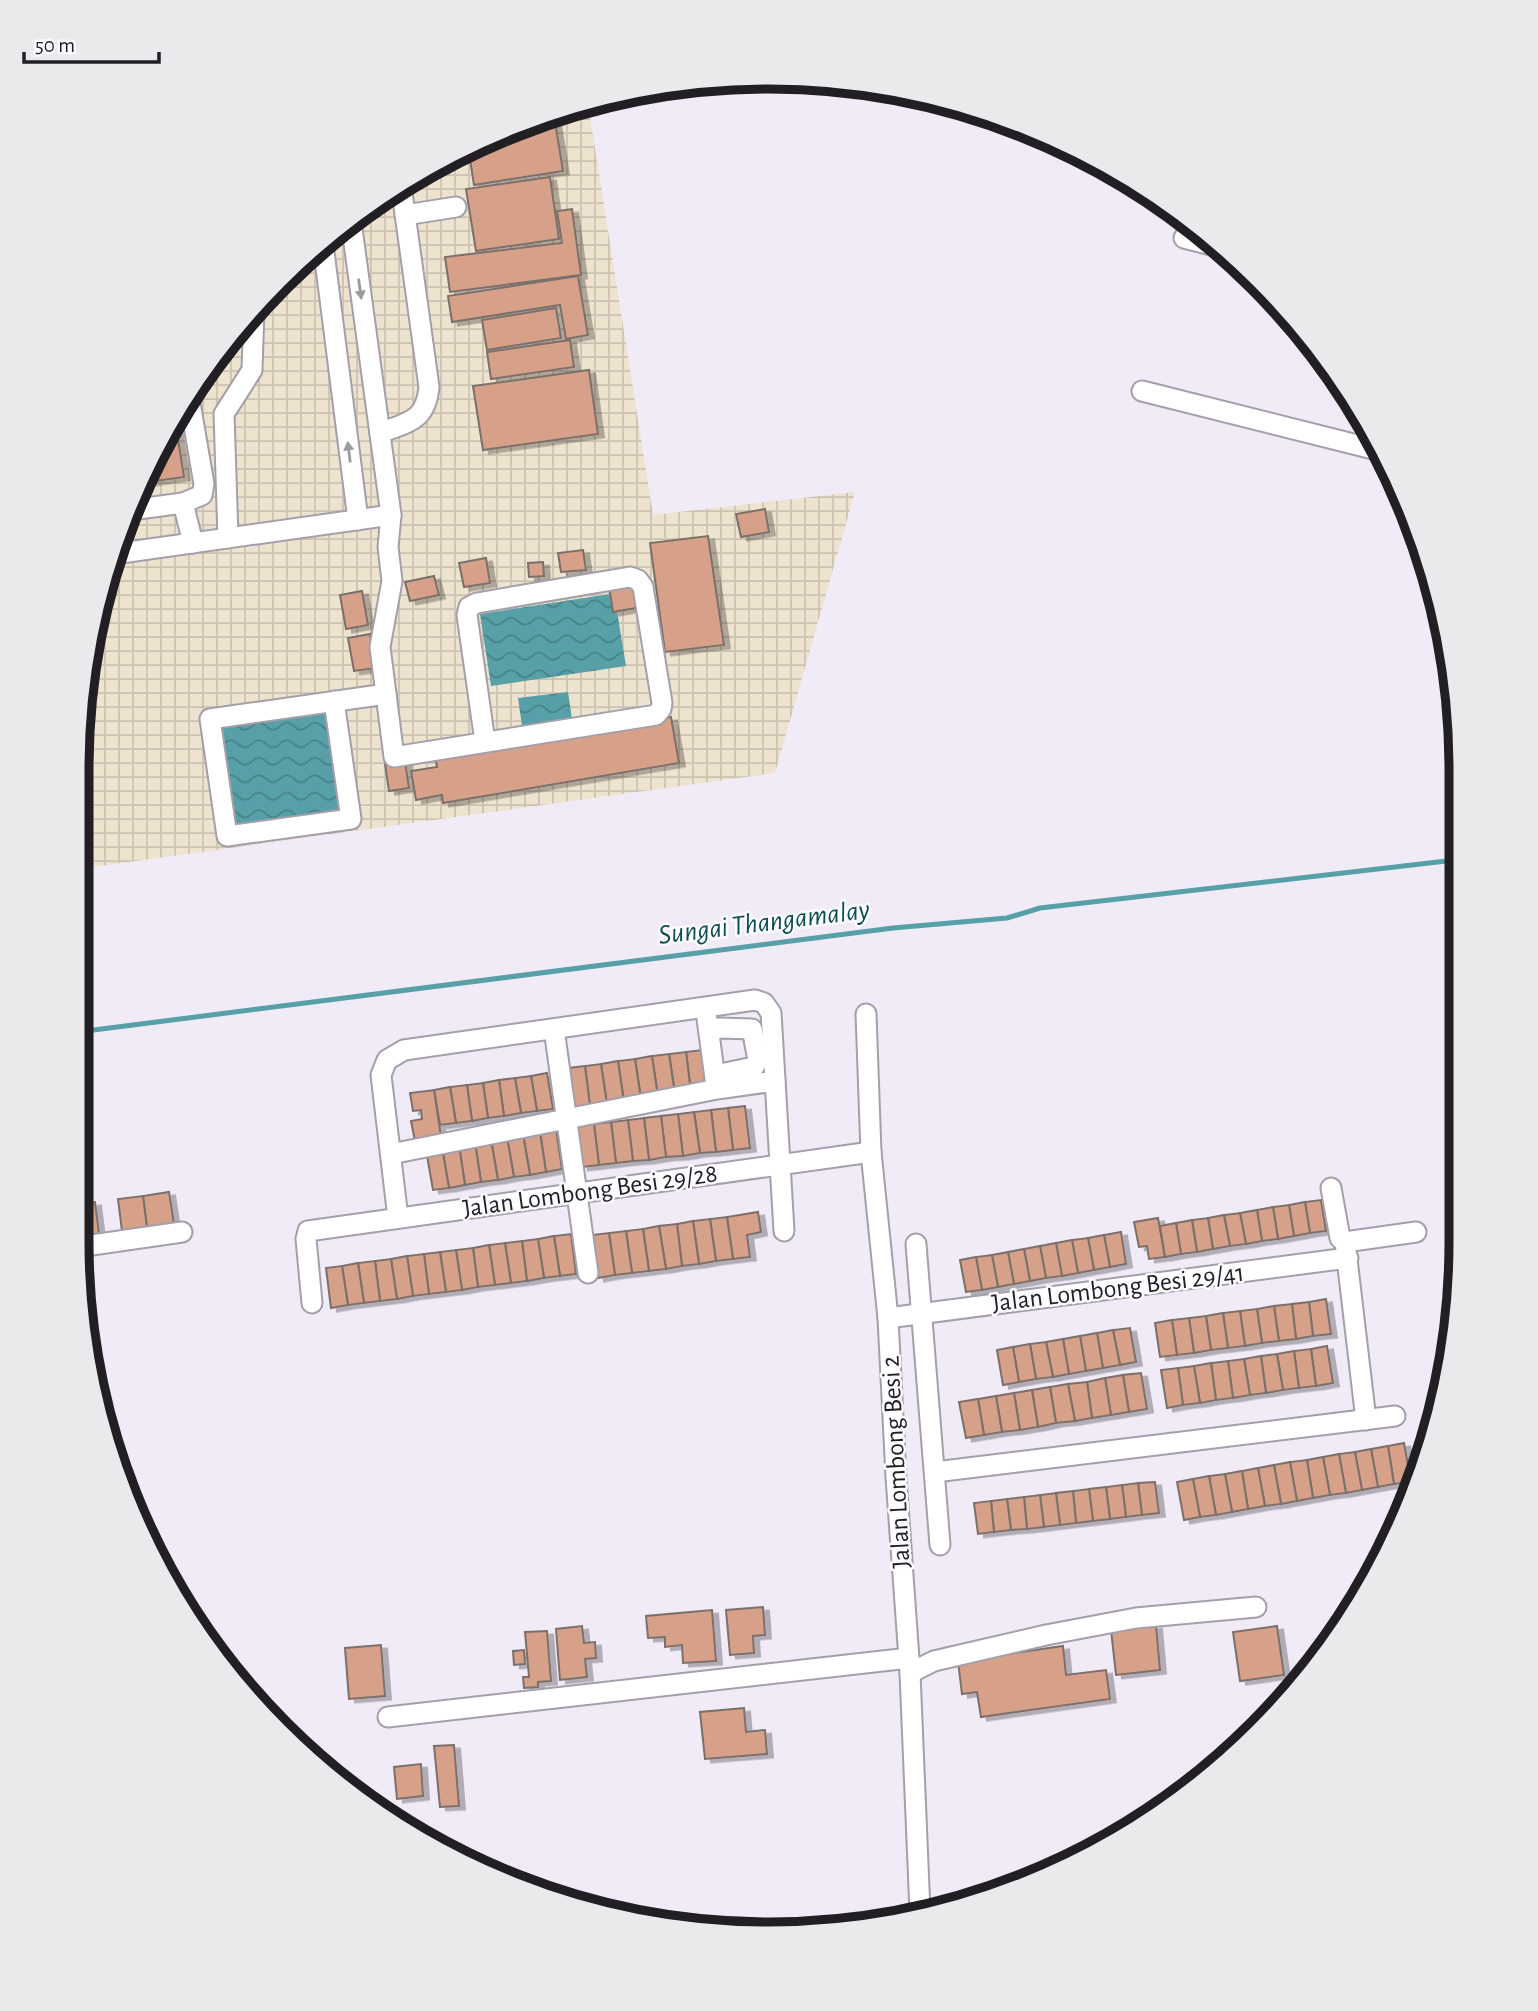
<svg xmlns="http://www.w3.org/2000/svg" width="1538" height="2011" font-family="'Alegreya Sans',sans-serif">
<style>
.industrial{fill:url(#industrial-grid)}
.water{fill:url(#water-waves)}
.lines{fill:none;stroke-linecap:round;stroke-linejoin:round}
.stream{stroke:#57a0a8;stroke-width:5}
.building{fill:#d7a088;stroke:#7c6f6a;stroke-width:2;filter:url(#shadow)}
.minor-casing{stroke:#a49fab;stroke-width:23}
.minor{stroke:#fff;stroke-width:19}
.oneway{fill:#9b9a9c}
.labels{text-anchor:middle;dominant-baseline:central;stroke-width:5;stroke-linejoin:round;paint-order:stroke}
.street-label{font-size:26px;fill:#211f24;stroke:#fcfbfd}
.water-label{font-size:28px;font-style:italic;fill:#0a4d54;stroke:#fcfbfd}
.rim{fill:none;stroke:#211f24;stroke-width:9}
</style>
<defs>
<pattern id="industrial-grid" width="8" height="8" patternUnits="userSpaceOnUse" patternTransform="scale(1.75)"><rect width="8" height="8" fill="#eee3ce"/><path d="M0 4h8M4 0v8" fill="none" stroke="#ccc2b1"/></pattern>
<pattern id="water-waves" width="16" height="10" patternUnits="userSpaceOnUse" patternTransform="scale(1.75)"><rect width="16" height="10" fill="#57a0a8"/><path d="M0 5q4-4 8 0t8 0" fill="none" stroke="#488289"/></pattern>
<filter id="shadow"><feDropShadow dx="6" dy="3.5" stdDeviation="0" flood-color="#0004"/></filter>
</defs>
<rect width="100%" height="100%" fill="#f1ebf8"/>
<polygon class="industrial" points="588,104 653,515 855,492 775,773 78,869 78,724 101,590 148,463 220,348 280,279 384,194 504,130"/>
<g class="water">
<polygon points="610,594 613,611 617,611 626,666 491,686 480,614"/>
<polygon points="568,692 572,719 522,726 518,698"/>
<polygon points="325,711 340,814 235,829 220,725"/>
</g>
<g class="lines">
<polyline class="stream" points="78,1032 893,928 1007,918 1040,908 1455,860"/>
</g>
<g class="building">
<polygon points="554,115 563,171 474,185 469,153 491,150 489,138 504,130"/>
<polygon points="550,177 559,239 476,251 466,189"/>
<polygon points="572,209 581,275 450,292 445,257 562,243 557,211"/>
<polygon points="578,276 588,335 566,339 560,305 452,322 448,296"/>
<polygon points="556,308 561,338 487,350 482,320"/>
<polygon points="570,340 574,367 491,379 487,352"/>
<polygon points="589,370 598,434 483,450 473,386"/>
<polygon points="175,420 184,477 141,483 148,463"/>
<polygon points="765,509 769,532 741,537 736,514"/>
<polygon points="708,536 724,645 665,652 650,543"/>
<polygon points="583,550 586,570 561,572 558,553"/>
<polygon points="486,558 490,583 464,587 459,563"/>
<polygon points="543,562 544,576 529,577 528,563"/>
<polygon points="434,576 439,595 410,601 405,582"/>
<polygon points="633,583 636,608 613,612 609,586"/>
<polygon points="362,591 368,625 346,629 340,595"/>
<polygon points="370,634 376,668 354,671 348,638"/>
<polygon points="671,717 679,763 443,803 442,795 416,800 411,771 437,767 435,756"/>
<polygon points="405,761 409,788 389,791 385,764"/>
<polygon points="702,1050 708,1090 691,1092 686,1052"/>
<polygon points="686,1052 691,1092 675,1094 669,1054"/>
<polygon points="669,1054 675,1094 658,1097 652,1056"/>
<polygon points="652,1056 658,1097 641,1099 635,1059"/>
<polygon points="635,1059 641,1099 624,1102 618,1061"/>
<polygon points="618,1061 624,1102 607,1104 601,1064"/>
<polygon points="601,1064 607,1104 590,1106 585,1066"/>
<polygon points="585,1066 590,1106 573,1109 568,1068"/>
<polygon points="547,1073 553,1109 537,1111 531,1076"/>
<polygon points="531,1076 537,1111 521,1113 515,1078"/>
<polygon points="515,1078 521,1113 504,1116 499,1080"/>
<polygon points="499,1080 504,1116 488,1118 483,1083"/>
<polygon points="483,1083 488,1118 472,1121 467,1085"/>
<polygon points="467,1085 472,1121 456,1123 450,1087"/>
<polygon points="450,1087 456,1123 440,1125 434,1090"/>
<polygon points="434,1090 441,1137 415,1141 411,1121 422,1119 421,1110 413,1111 410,1093"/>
<polygon points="745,1106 750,1148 733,1150 728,1108"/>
<polygon points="728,1108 733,1150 716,1152 711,1110"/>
<polygon points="711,1110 716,1152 700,1153 694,1112"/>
<polygon points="694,1112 700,1153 683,1156 678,1114"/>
<polygon points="678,1114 683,1156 666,1157 661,1116"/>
<polygon points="661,1116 666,1157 649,1160 644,1118"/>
<polygon points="644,1118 649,1160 633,1161 628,1120"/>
<polygon points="628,1120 633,1161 616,1163 611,1122"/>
<polygon points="611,1122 616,1163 599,1165 594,1124"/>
<polygon points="594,1124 599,1165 582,1167 577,1126"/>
<polygon points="556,1129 562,1169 546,1172 540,1132"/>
<polygon points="540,1132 546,1172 530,1175 523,1134"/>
<polygon points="523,1134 530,1175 514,1177 507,1137"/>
<polygon points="507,1137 514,1177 498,1180 491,1140"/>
<polygon points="491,1140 498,1180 481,1182 475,1142"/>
<polygon points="475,1142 481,1182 465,1185 459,1145"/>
<polygon points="459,1145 465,1185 449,1188 442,1147"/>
<polygon points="442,1147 449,1188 433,1190 426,1150"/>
<polygon points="169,1192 174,1224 147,1228 143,1196"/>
<polygon points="143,1196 147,1228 122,1231 118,1199"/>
<polygon points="1321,1200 1326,1231 1310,1233 1305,1202"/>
<polygon points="95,1202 99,1234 77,1236 77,1204"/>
<polygon points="1305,1202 1310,1233 1294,1236 1289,1205"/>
<polygon points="1289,1205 1294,1236 1278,1239 1273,1207"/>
<polygon points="1273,1207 1278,1239 1262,1241 1257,1210"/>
<polygon points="1257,1210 1262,1241 1246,1244 1240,1213"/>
<polygon points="758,1212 761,1232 747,1235 750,1257 733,1259 727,1217"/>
<polygon points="1240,1213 1246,1244 1230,1246 1224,1215"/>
<polygon points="1224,1215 1230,1246 1213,1249 1208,1218"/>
<polygon points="727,1217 733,1259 716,1261 710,1219"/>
<polygon points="1158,1218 1165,1257 1149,1259 1147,1246 1139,1247 1134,1222"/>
<polygon points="1208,1218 1213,1249 1197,1252 1192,1220"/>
<polygon points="710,1219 716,1261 699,1264 693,1221"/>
<polygon points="1192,1220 1197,1252 1181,1254 1176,1223"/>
<polygon points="693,1221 699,1264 682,1266 677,1224"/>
<polygon points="1176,1223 1181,1254 1165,1257 1160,1226"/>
<polygon points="677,1224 682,1266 666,1269 659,1226"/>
<polygon points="659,1226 666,1269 649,1271 643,1229"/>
<polygon points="643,1229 649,1271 632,1273 626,1231"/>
<polygon points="626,1231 632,1273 615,1275 609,1233"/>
<polygon points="1121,1232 1126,1264 1110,1267 1104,1235"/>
<polygon points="609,1233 615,1275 598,1278 592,1235"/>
<polygon points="571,1234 576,1274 560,1276 554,1236"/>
<polygon points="1104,1235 1110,1267 1094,1270 1088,1238"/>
<polygon points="554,1236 560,1276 544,1278 538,1239"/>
<polygon points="1088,1238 1094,1270 1078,1273 1072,1240"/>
<polygon points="538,1239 544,1278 527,1281 522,1241"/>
<polygon points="1072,1240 1078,1273 1062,1276 1056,1243"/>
<polygon points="522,1241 527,1281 511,1283 505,1243"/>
<polygon points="505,1243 511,1283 495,1285 489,1245"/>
<polygon points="1056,1243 1062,1276 1046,1278 1040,1246"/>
<polygon points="489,1245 495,1285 478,1287 473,1248"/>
<polygon points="1040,1246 1046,1278 1030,1281 1024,1249"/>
<polygon points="473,1248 478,1287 462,1290 456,1250"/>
<polygon points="1024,1249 1030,1281 1014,1284 1008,1252"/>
<polygon points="456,1250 462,1290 446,1292 440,1252"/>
<polygon points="440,1252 446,1292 429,1294 424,1254"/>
<polygon points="1008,1252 1014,1284 998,1287 992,1255"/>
<polygon points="424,1254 429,1294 413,1296 407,1256"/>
<polygon points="992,1255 998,1287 982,1290 976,1257"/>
<polygon points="407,1256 413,1296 397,1299 391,1259"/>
<polygon points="976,1257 982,1290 966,1292 960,1260"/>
<polygon points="391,1259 397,1299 380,1301 375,1261"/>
<polygon points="375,1261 380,1301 364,1303 358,1263"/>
<polygon points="358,1263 364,1303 348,1305 342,1266"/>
<polygon points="342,1266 348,1305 331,1308 326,1268"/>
<polygon points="1326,1299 1331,1334 1313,1336 1309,1302"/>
<polygon points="1309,1302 1313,1336 1296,1339 1292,1304"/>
<polygon points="1292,1304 1296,1339 1279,1341 1274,1306"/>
<polygon points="1274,1306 1279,1341 1262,1343 1257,1309"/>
<polygon points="1257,1309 1262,1343 1245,1346 1240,1311"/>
<polygon points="1240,1311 1245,1346 1228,1348 1223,1313"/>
<polygon points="1223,1313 1228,1348 1211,1350 1206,1316"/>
<polygon points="1206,1316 1211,1350 1194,1353 1189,1318"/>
<polygon points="1189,1318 1194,1353 1177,1355 1172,1320"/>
<polygon points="1172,1320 1177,1355 1160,1357 1155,1323"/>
<polygon points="1130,1328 1136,1362 1120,1365 1113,1330"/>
<polygon points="1113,1330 1120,1365 1103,1368 1097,1333"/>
<polygon points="1097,1333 1103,1368 1086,1371 1080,1336"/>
<polygon points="1080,1336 1086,1371 1069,1374 1063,1339"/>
<polygon points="1063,1339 1069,1374 1053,1377 1046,1342"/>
<polygon points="1046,1342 1053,1377 1036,1379 1030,1344"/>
<polygon points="1030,1344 1036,1379 1019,1382 1013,1347"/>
<polygon points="1327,1346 1333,1383 1316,1386 1311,1349"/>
<polygon points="1013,1347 1019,1382 1003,1385 997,1350"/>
<polygon points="1311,1349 1316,1386 1299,1388 1294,1351"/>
<polygon points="1294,1351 1299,1388 1283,1390 1277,1354"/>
<polygon points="1277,1354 1283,1390 1266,1393 1261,1356"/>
<polygon points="1261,1356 1266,1393 1250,1395 1244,1359"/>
<polygon points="1244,1359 1250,1395 1233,1398 1228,1361"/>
<polygon points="1228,1361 1233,1398 1216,1400 1211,1363"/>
<polygon points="1211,1363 1216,1400 1200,1403 1194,1366"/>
<polygon points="1194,1366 1200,1403 1183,1405 1178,1368"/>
<polygon points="1178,1368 1183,1405 1167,1408 1161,1370"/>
<polygon points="1141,1373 1147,1409 1129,1412 1123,1375"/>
<polygon points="1123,1375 1129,1412 1111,1415 1105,1378"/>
<polygon points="1105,1378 1111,1415 1092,1418 1087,1382"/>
<polygon points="1087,1382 1092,1418 1075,1421 1068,1384"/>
<polygon points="1068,1384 1075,1421 1056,1423 1050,1387"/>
<polygon points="1050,1387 1056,1423 1038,1427 1032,1390"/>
<polygon points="1032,1390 1038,1427 1020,1430 1014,1393"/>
<polygon points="1014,1393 1020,1430 1002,1432 996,1396"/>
<polygon points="996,1396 1002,1432 984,1435 978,1399"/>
<polygon points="978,1399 984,1435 966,1438 959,1402"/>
<polygon points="1404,1443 1411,1482 1394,1484 1388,1446"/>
<polygon points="1388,1446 1394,1484 1378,1487 1371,1449"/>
<polygon points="1371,1449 1378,1487 1362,1490 1355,1452"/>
<polygon points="1355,1452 1362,1490 1346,1493 1339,1454"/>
<polygon points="1339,1454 1346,1493 1330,1495 1323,1457"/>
<polygon points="1323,1457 1330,1495 1313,1498 1307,1460"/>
<polygon points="1307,1460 1313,1498 1297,1501 1290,1462"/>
<polygon points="1290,1462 1297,1501 1281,1504 1274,1465"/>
<polygon points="1274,1465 1281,1504 1265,1506 1258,1468"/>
<polygon points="1258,1468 1265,1506 1248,1509 1242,1471"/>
<polygon points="1242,1471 1248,1509 1232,1512 1225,1474"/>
<polygon points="1225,1474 1232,1512 1216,1515 1209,1476"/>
<polygon points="1209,1476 1216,1515 1200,1517 1193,1479"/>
<polygon points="1193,1479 1200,1517 1184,1520 1177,1482"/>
<polygon points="1155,1482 1159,1513 1142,1515 1138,1483"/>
<polygon points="1138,1483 1142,1515 1126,1517 1122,1485"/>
<polygon points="1122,1485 1126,1517 1110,1519 1106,1487"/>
<polygon points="1106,1487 1110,1519 1093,1521 1089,1489"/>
<polygon points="1089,1489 1093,1521 1076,1523 1073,1491"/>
<polygon points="1073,1491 1076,1523 1060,1525 1056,1493"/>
<polygon points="1056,1493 1060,1525 1044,1527 1040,1495"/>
<polygon points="1040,1495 1044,1527 1027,1529 1024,1497"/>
<polygon points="1024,1497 1027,1529 1011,1530 1007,1499"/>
<polygon points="1007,1499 1011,1530 994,1532 991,1501"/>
<polygon points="991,1501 994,1532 978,1534 974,1503"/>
<polygon points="763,1607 765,1635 753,1636 754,1653 730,1655 726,1610"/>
<polygon points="712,1610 716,1661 683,1663 682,1645 665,1647 665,1637 648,1638 646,1616"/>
<polygon points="1156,1625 1160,1670 1116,1675 1111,1630"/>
<polygon points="582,1626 584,1643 595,1642 596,1658 585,1659 587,1677 560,1680 556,1629"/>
<polygon points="1277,1626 1284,1675 1240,1681 1233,1632"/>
<polygon points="547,1631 551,1681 538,1682 538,1687 524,1688 523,1677 529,1677 525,1632"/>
<polygon points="381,1645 385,1696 349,1699 345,1648"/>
<polygon points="1063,1646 1066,1675 1106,1670 1110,1699 981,1717 977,1692 962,1694 958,1661"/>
<polygon points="524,1650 525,1664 514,1665 513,1651"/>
<polygon points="744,1708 746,1732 765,1730 767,1754 705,1759 700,1712"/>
<polygon points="454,1745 459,1806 440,1807 434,1746"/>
<polygon points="421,1764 423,1796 397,1799 394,1767"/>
</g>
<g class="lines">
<g class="minor-casing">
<g id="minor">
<polyline points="405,215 456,207"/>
<polyline points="351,221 391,515 388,547 392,581 380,647 394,757 656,715 661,709 662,703 643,587 638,580 630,577 477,603 469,607 467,615 485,742"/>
<polyline points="1184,238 1219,247"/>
<polyline points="323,244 358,520"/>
<polyline points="1142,391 1377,450"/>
<path d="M380,433C408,422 426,421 429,387L401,185"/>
<polyline points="183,503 193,543"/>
<polyline points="131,510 183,503 202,495 204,484 189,397"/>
<polyline points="228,538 224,414 252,370 254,309"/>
<polyline points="114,554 391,515"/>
<polyline points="334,701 351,819 227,836 210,719 386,694"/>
<polyline points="866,1014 871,1152 888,1318 896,1477 910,1673 920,1912"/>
<polyline points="707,1019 716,1086"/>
<polyline points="554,1029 588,1273"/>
<polyline points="709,1031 720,1028 752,1029 758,1060 754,1067 715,1075"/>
<polyline points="391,1154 717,1089 775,1081"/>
<polyline points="1331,1188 1340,1238 1345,1242"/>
<polyline points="398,1218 381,1075 387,1060 404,1050 755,1000 764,1003 771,1013 784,1231"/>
<polyline points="916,1244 940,1545"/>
<polyline points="78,1247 182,1232"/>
<polyline points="312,1303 306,1239 308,1231 871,1152"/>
<polyline points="888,1318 1348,1258"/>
<polyline points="1366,1420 1345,1242 1416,1232"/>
<polyline points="935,1472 1395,1416"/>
<polyline points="910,1673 934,1661 1046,1635 1136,1618 1256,1607"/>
<polyline points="388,1717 909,1658"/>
</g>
</g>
<use href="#minor" class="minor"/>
</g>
<defs><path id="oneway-solid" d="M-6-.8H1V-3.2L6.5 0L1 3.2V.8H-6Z" transform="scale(1.75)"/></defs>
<g class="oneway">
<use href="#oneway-solid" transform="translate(360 289) rotate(82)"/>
<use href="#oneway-solid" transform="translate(349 452) rotate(-97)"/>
</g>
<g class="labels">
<g class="street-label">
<text transform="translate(590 1191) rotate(-8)">Jalan Lombong Besi 29/28</text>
<text transform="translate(1118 1288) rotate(-7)">Jalan Lombong Besi 29/41</text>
<text transform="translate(896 1462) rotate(-93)">Jalan Lombong Besi 2</text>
</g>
<g class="water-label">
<text transform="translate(764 923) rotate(-7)">Sungai Thangamalay</text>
</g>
</g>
<path d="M0 0H1538V2011H0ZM769 89H769A680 680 0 0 1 1449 769V1242A680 680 0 0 1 769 1922H769A680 680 0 0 1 89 1242V769A680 680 0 0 1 769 89Z" fill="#eae9ec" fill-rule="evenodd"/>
<path class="rim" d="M769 89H769A680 680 0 0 1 1449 769V1242A680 680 0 0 1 769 1922H769A680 680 0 0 1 89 1242V769A680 680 0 0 1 769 89Z"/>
<path d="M24 52v10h135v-10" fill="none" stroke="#211f24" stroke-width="3.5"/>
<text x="35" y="52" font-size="21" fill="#211f24" stroke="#fcfbfd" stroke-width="5" paint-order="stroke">50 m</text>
</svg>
